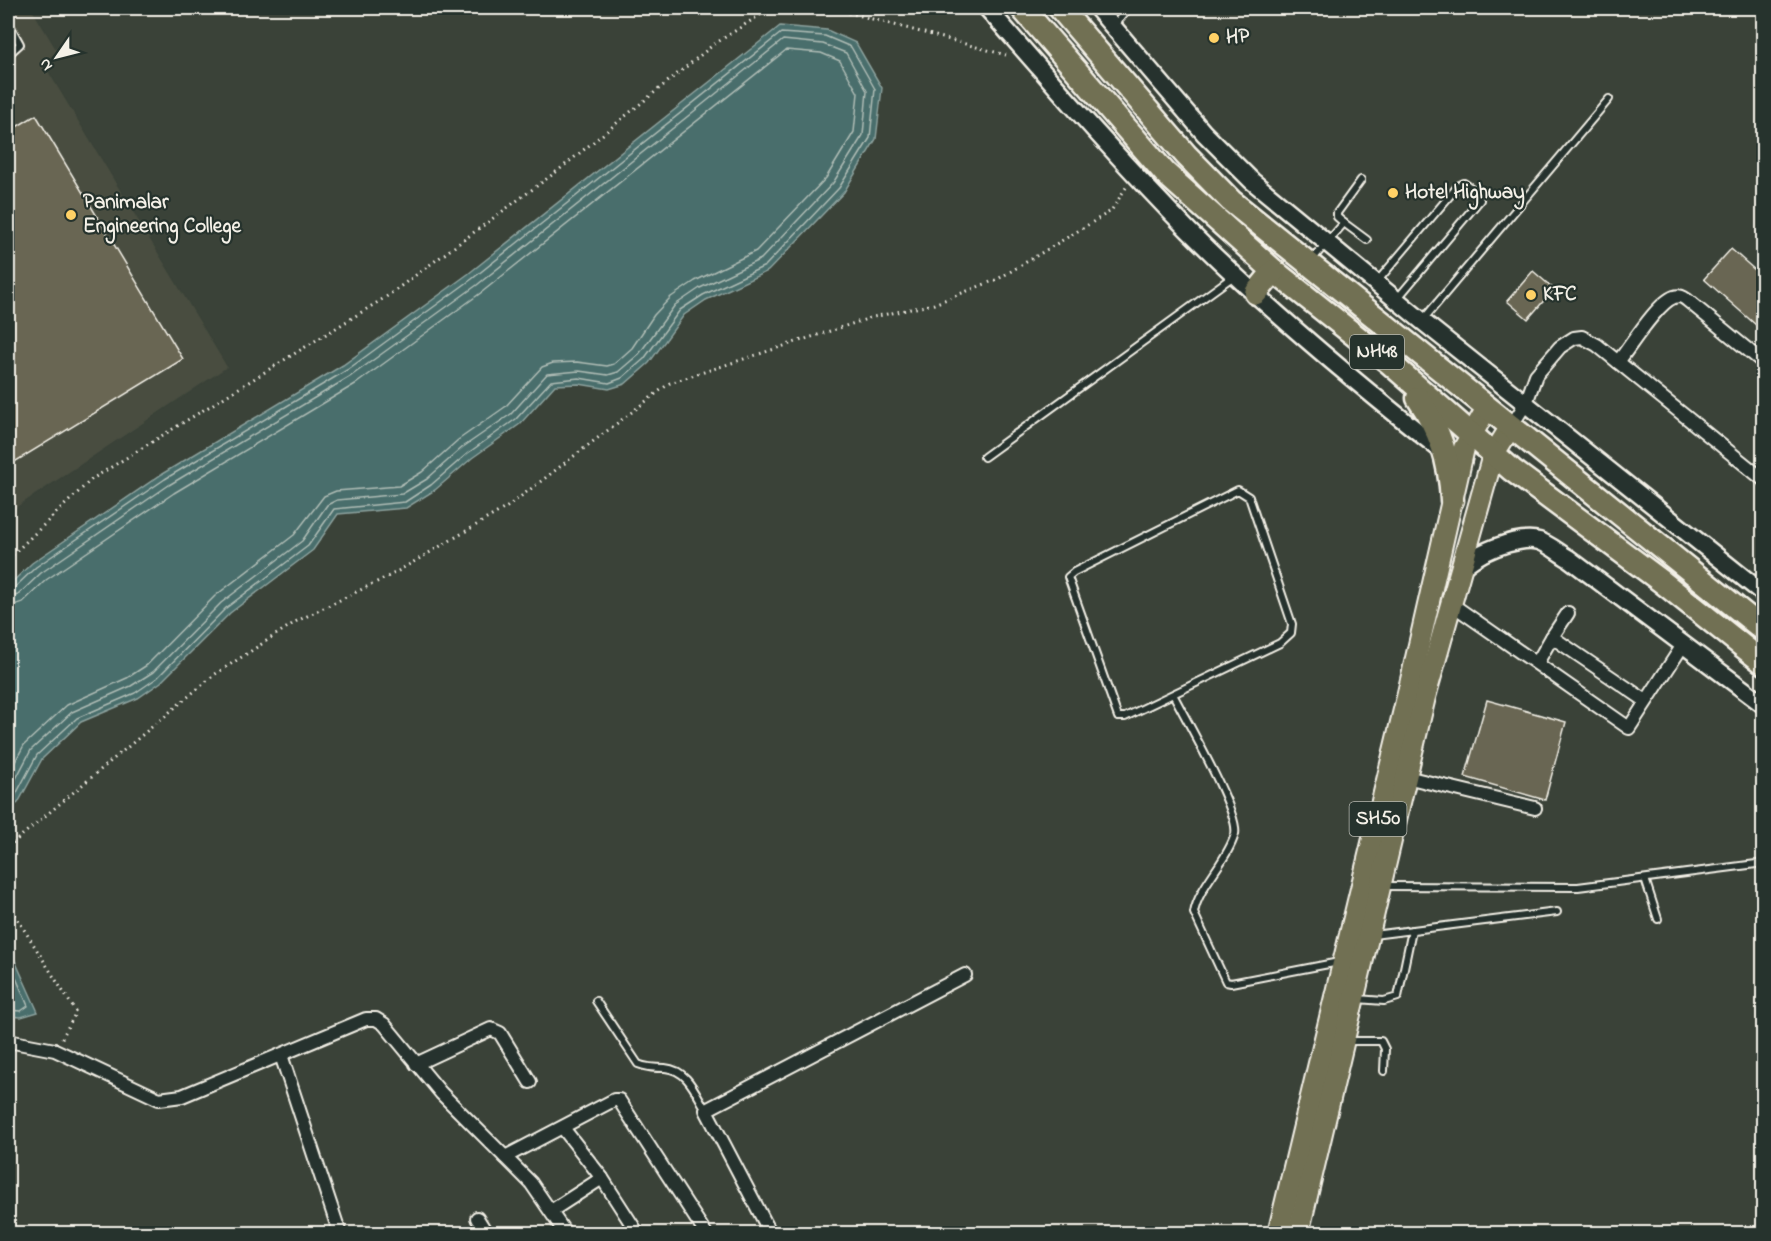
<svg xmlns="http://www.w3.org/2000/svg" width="1771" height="1241" font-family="'Indie Flower',sans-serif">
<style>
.built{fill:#484d40}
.water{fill:#496e6c;stroke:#8da29e;stroke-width:1.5}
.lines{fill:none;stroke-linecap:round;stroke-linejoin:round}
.shore{stroke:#b0bdb6;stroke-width:1.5}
.building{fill:#696652;stroke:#f4f1e8;stroke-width:1.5}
.lane-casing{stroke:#f4f1e8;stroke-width:10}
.street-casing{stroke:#f4f1e8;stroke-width:16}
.secondary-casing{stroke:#f4f1e8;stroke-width:21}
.primary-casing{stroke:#f4f1e8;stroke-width:24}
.highway-casing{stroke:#f4f1e8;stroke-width:27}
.path{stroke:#f4f1e8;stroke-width:3;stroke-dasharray:1.5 4.5;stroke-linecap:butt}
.lane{stroke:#26332d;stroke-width:6}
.street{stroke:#26332d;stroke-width:12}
.secondary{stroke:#26332d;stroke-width:16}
.primary{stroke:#716f52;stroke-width:20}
.highway{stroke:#716f52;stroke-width:22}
.poi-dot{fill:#ffd166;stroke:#26332d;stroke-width:2}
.labels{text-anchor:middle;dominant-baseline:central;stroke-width:4.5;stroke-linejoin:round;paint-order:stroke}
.shield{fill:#26332d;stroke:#b6b8b0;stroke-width:1.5}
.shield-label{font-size:20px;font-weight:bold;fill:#f4f1e8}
.poi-label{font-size:21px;font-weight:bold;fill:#f4f1e8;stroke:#26332d;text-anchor:start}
</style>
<rect width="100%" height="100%" fill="#3a4238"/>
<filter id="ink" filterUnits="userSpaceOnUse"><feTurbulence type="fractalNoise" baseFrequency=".0167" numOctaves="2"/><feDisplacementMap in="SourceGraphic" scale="12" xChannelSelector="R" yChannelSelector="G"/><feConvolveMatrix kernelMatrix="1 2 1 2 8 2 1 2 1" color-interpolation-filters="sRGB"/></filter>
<g filter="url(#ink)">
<polygon class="built" points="8,8 31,8 57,51 43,63 227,367 18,506 8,516"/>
<g class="water">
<polygon points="780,26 827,30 856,43 882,88 876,139 844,192 768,271 706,300 684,315 649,363 625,384 609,389 579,384 555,385 520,424 472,458 435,490 406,508 338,514 313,550 230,613 161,682 138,698 81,722 42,759 18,803 8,810 8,586 32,563 162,474 343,365 468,274"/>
<polygon points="8,945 38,1012 21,1017 8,1016"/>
</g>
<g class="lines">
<g class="shore">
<polyline points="8,590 14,588 36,567 165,479 347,370 472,279 781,33 825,36 851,47 875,89 870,138 839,188 765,266 703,295 680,310 644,359 622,378 609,383 579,378 551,381 516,419 468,453 431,485 405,502 334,509 308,546 226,608 157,678 135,693 77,718 37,755 14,798 8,803"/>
<polyline points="8,598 18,595 41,573 169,485 351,376 477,285 783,40 823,44 846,53 867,91 863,135 833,183 761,259 700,288 675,305 639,354 618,372 608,375 579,371 547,374 511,414 463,447 427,479 402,494 337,500 327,505 302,541 221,603 153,672 131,686 72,712 31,750 8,794"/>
<polyline points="8,607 23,602 46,580 174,493 357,383 482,292 786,50 821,53 840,61 858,93 854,132 826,178 756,251 695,281 671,297 654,315 632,348 614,364 607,366 577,362 553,363 542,367 505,407 458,440 422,472 399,486 336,491 324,496 294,535 215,596 147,665 127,678 67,705 24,745 8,775"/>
<polyline points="8,959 28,1006 21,1011 8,1010"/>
</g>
</g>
<g class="building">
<polygon points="36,115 183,359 8,466 8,132"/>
<polygon points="1731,249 1764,278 1764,317 1756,325 1704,279"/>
<polygon points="1533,271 1554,289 1528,319 1507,301"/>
<polygon points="1487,700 1566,722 1545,800 1465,777"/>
</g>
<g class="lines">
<g class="lane-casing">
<g id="lane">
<polyline points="8,22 20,44 8,55"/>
<polyline points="1114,25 1129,8"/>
<polyline points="1344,223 1367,240"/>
<polyline points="1311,261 1344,223 1337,217 1337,213 1361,180"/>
<polyline points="1376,283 1458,186 1464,183 1477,192 1480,200 1397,299"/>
<polyline points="1422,321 1609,99"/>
<polyline points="984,457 1235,275"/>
<path d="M1173,694L1125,717H1118L1068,577L1074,572L1238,490L1249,497L1292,624L1291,633L1280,643L1173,694C1185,718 1240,813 1235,834C1228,860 1198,887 1194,913L1226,982L1231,983L1339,962"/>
<polyline points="1645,879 1658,919"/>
<polyline points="1385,886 1578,887 1764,863"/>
<polyline points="1373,935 1557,912"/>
<polyline points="1357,999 1384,1001 1398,997 1412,930"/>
<path d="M596,1001L638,1064C647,1068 656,1068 665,1068C688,1070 695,1092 706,1110"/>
<polyline points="1348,1041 1381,1041 1385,1049 1384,1071"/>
</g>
</g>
<g class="street-casing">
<g id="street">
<path d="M1618,362C1630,347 1657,303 1674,297C1680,295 1683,297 1687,300L1764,363"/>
<polyline points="1510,428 1526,403 1536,375 1560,347 1574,338 1582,337 1597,345 1764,480"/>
<polyline points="1450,603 1629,728 1683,645"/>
<polyline points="1552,637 1568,613"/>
<polyline points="1537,663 1552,637 1646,701"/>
<polyline points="1402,776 1535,808"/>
<polyline points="8,1041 55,1050 159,1099 182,1096 366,1019 376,1019 384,1024 441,1093 531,1183 566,1234"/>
<polyline points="281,1055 340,1234"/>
<polyline points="416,1064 491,1029 500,1033 530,1082"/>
<polyline points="563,1128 602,1178 638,1234"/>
<polyline points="505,1157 614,1100 619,1100 706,1234"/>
<polyline points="551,1211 602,1178"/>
<polyline points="477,1218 487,1234"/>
<polyline points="771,1234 706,1110 965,975"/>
</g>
</g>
<g class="secondary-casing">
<g id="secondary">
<path d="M987,8C1053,83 1118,159 1189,231C1269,311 1357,384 1446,454"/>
<polyline points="1097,8 1204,133 1252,181 1422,321 1764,594"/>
<path d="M1459,572C1470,554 1518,535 1539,541C1549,544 1559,553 1568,558L1764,705"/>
</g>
</g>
<g class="primary-casing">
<g id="primary">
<polyline points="1278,1234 1408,693 1464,448 1487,408"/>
<polyline points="1298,1234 1425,697 1493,455 1510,428"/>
</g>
</g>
<g class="highway-casing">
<g id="highway">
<polyline points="1022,8 1165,173 1274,271 1391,364 1512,470 1661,581 1764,663"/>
<polyline points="1060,8 1186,155 1231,201 1764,630"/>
<polyline points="1256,293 1274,271"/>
<path d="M1418,398C1440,430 1450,461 1452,500"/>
</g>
</g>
<g class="path">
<polyline points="8,559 92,479 386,297 560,169 713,45 763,13 839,10 1006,55"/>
<polyline points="8,847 214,675 297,621 393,574 507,507 670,383 873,317 934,304 998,279 1111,211 1127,186"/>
<polyline points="8,904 76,1012 61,1040"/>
</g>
<use href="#lane" class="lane"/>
<use href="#street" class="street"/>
<use href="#secondary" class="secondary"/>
<use href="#primary" class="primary"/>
<use href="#highway" class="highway"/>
</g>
</g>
<g class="poi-dot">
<circle cx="1214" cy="38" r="6"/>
<circle cx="1393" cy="193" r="6"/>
<circle cx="71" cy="215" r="6"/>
<circle cx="1531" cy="295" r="6"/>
</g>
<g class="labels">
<g class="shield">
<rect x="1350" y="335" width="54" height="34" rx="4.5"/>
<rect x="1349.5" y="802" width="57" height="34" rx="4.5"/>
</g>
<g class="shield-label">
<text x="1377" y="352">NH48</text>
<text x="1378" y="819">SH50</text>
</g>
<g class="poi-label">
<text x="1226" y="38">HP</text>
<text x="1405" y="193">Hotel Highway</text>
<text x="83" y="203">Panimalar<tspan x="83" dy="24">Engineering College</tspan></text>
<text x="1543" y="295">KFC</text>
</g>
</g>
<rect width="1771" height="1241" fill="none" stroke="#26332d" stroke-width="30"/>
<rect x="15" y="15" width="1741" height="1211" fill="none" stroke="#f4f1e8" stroke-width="2" filter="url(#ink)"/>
<g transform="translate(57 57) rotate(235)" stroke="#26332d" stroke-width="4.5" paint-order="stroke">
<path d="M0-4.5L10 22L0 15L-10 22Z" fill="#f4f1e8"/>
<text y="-9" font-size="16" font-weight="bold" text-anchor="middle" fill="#f4f1e8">N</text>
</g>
</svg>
